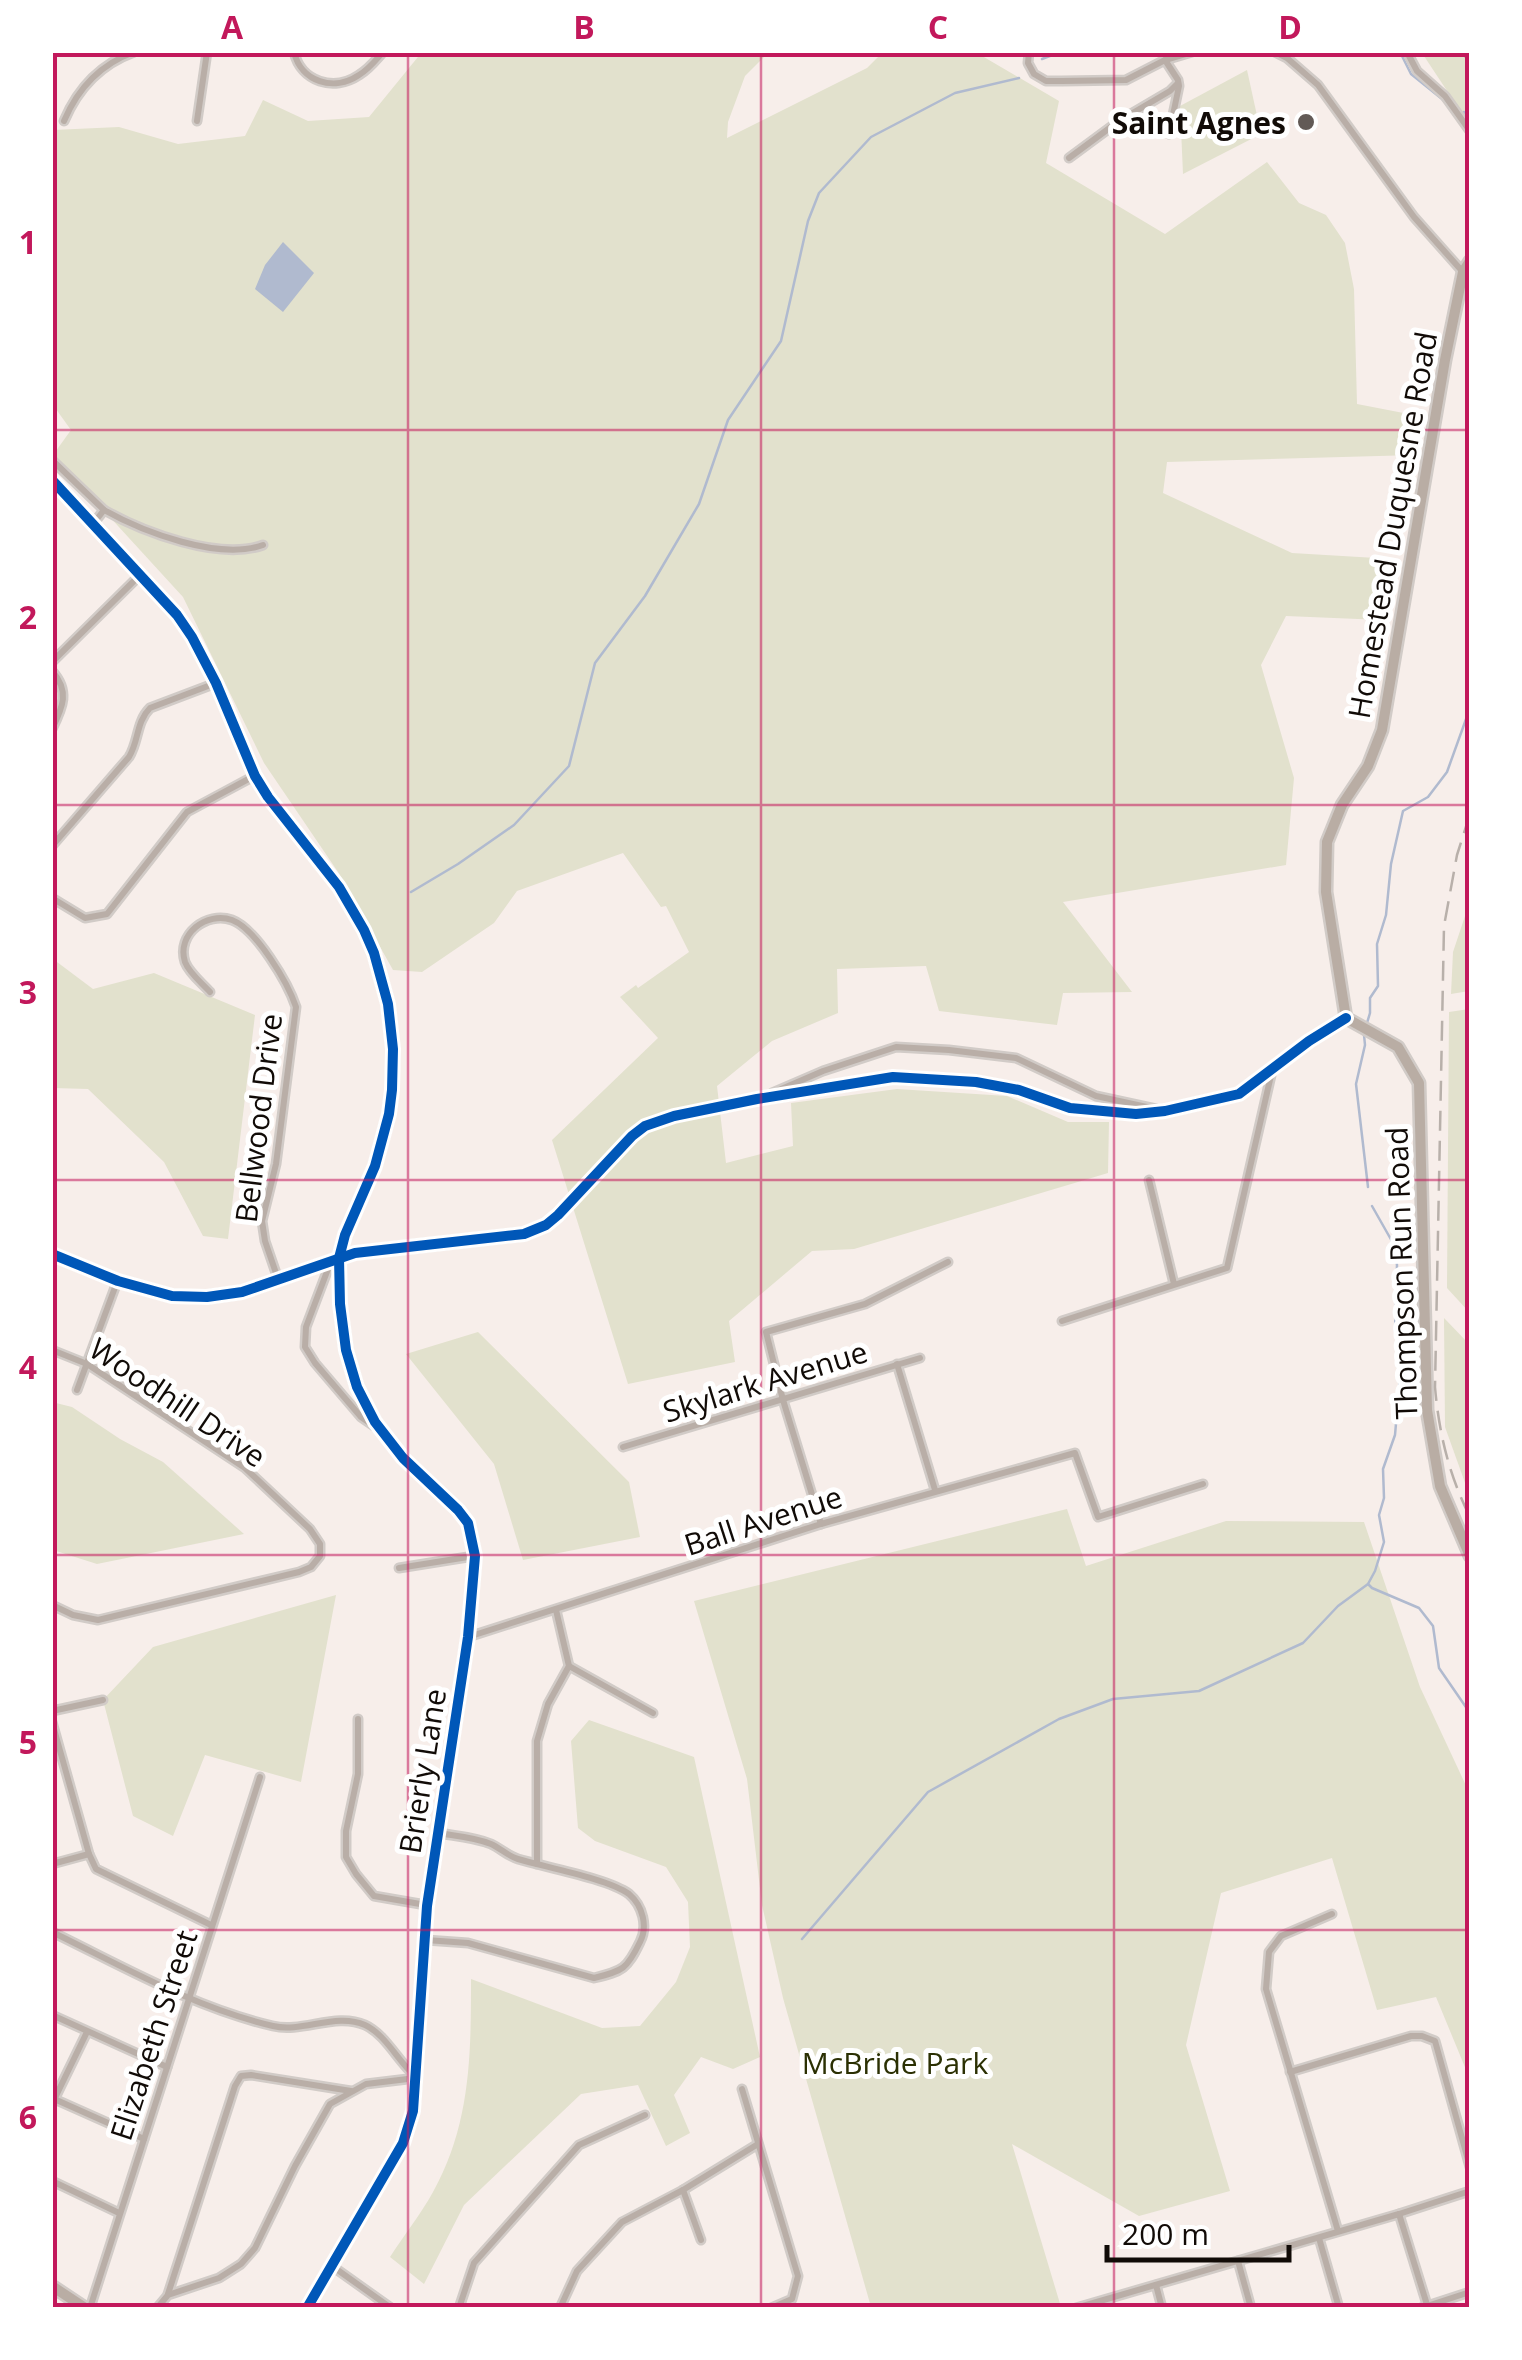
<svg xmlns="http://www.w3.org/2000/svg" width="1522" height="2360" font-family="'Open Sans',sans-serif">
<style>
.green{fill:#e2e1cd}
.water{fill:#b0bacf}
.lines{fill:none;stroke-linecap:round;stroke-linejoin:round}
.stream{stroke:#b0bacf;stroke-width:2.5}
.street-casing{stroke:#d1cbc7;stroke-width:11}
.secondary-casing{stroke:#d1cbc7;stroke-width:15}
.street{stroke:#b9aea7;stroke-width:6}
.secondary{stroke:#b9ada4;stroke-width:10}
.rail{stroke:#b8b0aa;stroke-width:2.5;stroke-dasharray:20 10;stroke-linecap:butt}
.cycleway-casing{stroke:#fff;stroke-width:16}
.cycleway{stroke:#0057b8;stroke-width:10}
.grid{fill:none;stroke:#c2185b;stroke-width:2.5;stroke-opacity:0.55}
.poi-dot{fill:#625a56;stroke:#fff;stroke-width:4}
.labels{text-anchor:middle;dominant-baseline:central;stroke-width:10;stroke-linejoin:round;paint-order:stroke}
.poi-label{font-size:30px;font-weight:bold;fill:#110b07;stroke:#fff;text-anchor:end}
.street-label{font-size:30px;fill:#110b07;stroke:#fff}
.park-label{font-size:30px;fill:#2b3003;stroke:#fff}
.neatline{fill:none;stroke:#c2185b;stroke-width:4}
.grid-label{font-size:32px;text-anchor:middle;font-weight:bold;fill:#c2185b}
</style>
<rect width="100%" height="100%" fill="#f7eeea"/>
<g class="green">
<polygon points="422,52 768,53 745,76 728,122 727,138 867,68 882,53 977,53 1059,101 1046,163 1165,234 1267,162 1299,203 1326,215 1345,243 1354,289 1357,404 1419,416 1415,455 1167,462 1163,493 1292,553 1393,559 1382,620 1286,616 1261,665 1294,778 1286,865 1063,902 1132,992 1063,993 1057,1025 939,1011 926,966 837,969 838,1013 772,1041 717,1086 726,1163 793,1146 791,1103 897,1089 1007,1096 1068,1122 1109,1122 1108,1173 854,1249 812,1251 729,1321 735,1362 628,1384 552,1140 658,1038 620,997 636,985 638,988 689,952 666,906 661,907 623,853 517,891 494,923 422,972 393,970 338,872 264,763 183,597 53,455 71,430 53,405 53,130 119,127 178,144 245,136 263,100 308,121 369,117"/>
<polygon points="1422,53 1469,53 1469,124"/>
<polygon points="1247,70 1261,134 1183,174 1180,106"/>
<polygon points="1469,904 1469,991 1451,994 1453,952"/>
<polygon points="53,959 93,989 154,973 255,1015 228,1239 203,1236 164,1162 88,1089 53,1088"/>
<polygon points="1469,1009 1470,1009 1469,1312 1447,1288 1449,1012"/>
<polygon points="1444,1318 1469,1344 1469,1494 1445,1427"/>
<polygon points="478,1332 629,1482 640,1537 523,1560 494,1464 406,1354"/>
<polygon points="52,1402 72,1407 120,1439 163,1462 244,1534 97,1564 53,1550"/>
<polygon points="1067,1509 1086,1566 1226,1521 1364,1522 1420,1687 1469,1792 1469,2077 1436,1997 1377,2010 1332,1858 1221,1893 1186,2045 1230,2191 1139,2216 1012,2144 1061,2307 871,2307 783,1998 762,1905 747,1779 694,1601"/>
<polygon points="336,1595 301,1782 205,1755 173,1836 133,1816 103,1700 153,1647"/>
<path d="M589,1720L694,1757L760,2057L733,2069L701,2057L674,2095L690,2133L666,2146L638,2085L581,2094L464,2205L424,2284L390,2257C404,2235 421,2214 433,2192C471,2124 471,2053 471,1979L602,2028L640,2026L676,1982L690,1947L688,1902L666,1867L595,1841L578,1828L571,1741Z"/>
</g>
<polygon class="water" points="283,242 314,273 283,312 255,289 265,265"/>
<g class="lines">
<g class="stream">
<polyline points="1400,52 1411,74 1447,103"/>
<polyline points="1042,59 1060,52"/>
<polyline points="1464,112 1470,116"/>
<polyline points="411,892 458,864 514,825 569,766 595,663 645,596 699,504 728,420 781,341 808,221 819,193 871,137 955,93 1019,78"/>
<polyline points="1367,1023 1370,1013 1370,998 1378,986 1377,944 1386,915 1391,864 1403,811 1428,797 1447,772 1470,708"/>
<polyline points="1364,1035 1365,1045 1356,1084 1368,1187"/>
<polyline points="1372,1206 1393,1243 1397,1265 1395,1331 1402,1355 1395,1435 1383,1469 1384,1498 1379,1515 1384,1542 1375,1571 1368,1584 1372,1588 1419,1608 1433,1626 1439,1668 1470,1713"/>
<polyline points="802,1939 928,1792 1059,1719 1113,1699 1199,1691 1303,1643 1338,1606 1368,1584"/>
</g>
<g class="street-casing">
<g id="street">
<path d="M294,52C301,82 334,92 359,75C369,69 375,61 383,52"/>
<polyline points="1029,52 1028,63 1034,74 1046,81 1062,81 1126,80 1165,60 1192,52"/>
<polyline points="1275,52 1287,58 1318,85 1414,217 1462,271"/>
<polyline points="1407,52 1417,71 1445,96 1470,131"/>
<polyline points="1165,60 1178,80 1179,86 1169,134"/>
<path d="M64,121C78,88 101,64 134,52"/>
<polyline points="197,121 207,52"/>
<polyline points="1069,158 1119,121 1170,91 1178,83"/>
<polyline points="52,460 104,510"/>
<path d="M93,524L104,510C143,532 219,561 263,545"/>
<polyline points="52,662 140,575"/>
<path d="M52,671C70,691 63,707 52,729"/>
<path d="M52,846L129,757C139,741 136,722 150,708L216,683"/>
<polyline points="52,898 85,918 107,914 187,812 254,776"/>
<path d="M210,992C202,983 189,973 185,962C176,934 207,911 232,920C256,929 288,983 296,1007L276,1164L262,1221L265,1241L278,1279"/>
<polyline points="772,1093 823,1071 896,1047 949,1050 1016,1058 1096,1096 1156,1109"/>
<polyline points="1149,1180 1174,1284"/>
<polyline points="331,1261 306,1327 305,1347 315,1363 361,1417 374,1426"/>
<polyline points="1062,1321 1227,1268 1272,1071"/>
<polyline points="52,1350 87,1364 245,1468 310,1529 320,1544 320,1556 311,1567 299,1572 98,1620 73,1615 52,1605"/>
<polyline points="897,1364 935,1490"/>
<polyline points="77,1390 117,1282"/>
<polyline points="623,1447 920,1358"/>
<polyline points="821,1524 783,1400 766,1332 865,1304 948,1262"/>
<polyline points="399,1568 474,1556"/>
<polyline points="468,1637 821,1524 1075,1453 1098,1517 1203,1484"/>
<polyline points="569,1666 653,1713"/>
<polyline points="52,1711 103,1700"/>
<polyline points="358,1719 358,1774 346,1831 346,1857 356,1874 374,1896 426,1905"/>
<polyline points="52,1722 89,1854 96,1869 211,1925"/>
<polyline points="52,1864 89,1854"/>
<polyline points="537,1864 537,1741 548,1704 569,1666 556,1610"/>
<polyline points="1332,1914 1281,1936 1269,1952 1266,1989 1338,2231"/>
<path d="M52,1932C124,1967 195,2008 273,2026C303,2033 336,2012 365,2025C385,2034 398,2061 414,2075"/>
<path d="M426,1940L468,1943L594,1978C623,1971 627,1969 640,1942C648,1927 643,1906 629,1894C609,1879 545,1867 518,1859C508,1856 500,1848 491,1844C474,1837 456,1836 438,1833"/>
<polyline points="52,2015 167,2067"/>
<polyline points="1290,2072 1411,2036 1422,2036 1435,2041 1470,2167"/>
<polyline points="742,2089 798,2276 792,2299 771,2308"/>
<polyline points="52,2098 144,2139"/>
<polyline points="52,2104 87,2032"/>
<polyline points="52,2181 119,2213"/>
<polyline points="683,2190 701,2240"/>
<polyline points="1399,2214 1428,2308"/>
<polyline points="1319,2238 1339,2308"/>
<polyline points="1238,2261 1251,2308"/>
<polyline points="332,2266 391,2308"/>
<polyline points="1156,2285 1162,2308"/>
<polyline points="168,2294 235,2086 241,2076 251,2075 351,2091"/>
<polyline points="90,2308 260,1777"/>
<polyline points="157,2308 168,2295 219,2278 241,2264 255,2248 295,2166 330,2104 366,2084 416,2078"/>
<polyline points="459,2308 474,2263 579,2145 645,2115"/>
<polyline points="560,2308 577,2271 622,2222 683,2190 758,2144"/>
<polyline points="1076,2308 1399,2214 1470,2191"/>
<polyline points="1421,2308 1470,2292"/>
</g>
</g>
<g class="secondary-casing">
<g id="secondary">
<polyline points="52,480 177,615 192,637 216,683 255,776 268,797 339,887 364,930 374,953 388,1004 393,1049 392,1090 389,1114 375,1166 345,1235 339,1258 340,1304 346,1350 357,1387 375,1422 403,1458 458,1510 468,1523 475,1556 468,1637 427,1906 413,2111 403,2143 307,2308"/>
<polyline points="1346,1018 1326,892 1327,842 1342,805 1368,766 1382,730 1445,360 1463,272 1470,261"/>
<polyline points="1346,1018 1398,1047 1419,1083 1427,1410 1440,1486 1470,1556"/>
<polyline points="52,1254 118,1281 172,1296 207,1297 242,1292 355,1253 524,1234 546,1225 558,1215 632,1136 645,1126 674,1116 757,1099 893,1077 976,1082 1019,1090 1070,1108 1136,1114 1165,1111 1239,1094 1309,1041 1346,1018"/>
<polyline points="52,2286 85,2308"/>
</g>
</g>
<use href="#street" class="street"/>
<use href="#secondary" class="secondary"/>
<g class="rail">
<polyline points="1462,52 1470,63"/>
<path d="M1470,814L1457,855L1444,926L1435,1387C1439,1434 1449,1475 1470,1517"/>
</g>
<g class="cycleway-casing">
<g id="cycleway">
<polyline points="52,480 177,615 192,637 216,683 255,776 268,797 339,887 364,930 374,953 388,1004 393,1049 392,1090 389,1114 375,1166 345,1235 339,1258 340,1304 346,1350 357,1387 375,1422 403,1458 458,1510 468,1523 475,1556 468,1637 427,1906 413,2111 403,2143 307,2308"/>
<polyline points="52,1254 118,1281 172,1296 207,1297 242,1292 355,1253 524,1234 546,1225 558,1215 632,1136 645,1126 674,1116 757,1099 893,1077 976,1082 1019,1090 1070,1108 1136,1114 1165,1111 1239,1094 1309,1041 1346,1018"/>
</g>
</g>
<use href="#cycleway" class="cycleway"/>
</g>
<path class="grid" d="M408,52V2308M761,52V2308M1114,52V2308M52,430H1470M52,805H1470M52,1180H1470M52,1555H1470M52,1930H1470"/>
<circle class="poi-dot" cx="1306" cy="122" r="10"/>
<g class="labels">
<g class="poi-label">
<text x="1286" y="122">Saint Agnes</text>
</g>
<g class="street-label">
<text transform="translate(1392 525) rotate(-80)">Homestead Duquesne Road</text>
<text transform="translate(258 1118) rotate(-83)">Bellwood Drive</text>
<text transform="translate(1401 1273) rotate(-92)">Thompson Run Road</text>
<text transform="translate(765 1381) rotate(-17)">Skylark Avenue</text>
<text transform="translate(178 1402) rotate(34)">Woodhill Drive</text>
<text transform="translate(763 1520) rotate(-18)">Ball Avenue</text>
<text transform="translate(422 1771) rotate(-81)">Brierly Lane</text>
<text transform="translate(153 2035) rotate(-72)">Elizabeth Street</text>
</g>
<g class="park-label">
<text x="895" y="2062">McBride Park</text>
</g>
</g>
<rect width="1522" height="2360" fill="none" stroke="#ffffff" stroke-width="110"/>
<path d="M1107 2245v15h182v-15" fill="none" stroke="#110b07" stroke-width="5"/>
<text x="1122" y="2245" font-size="30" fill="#110b07" stroke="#ffffff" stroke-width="8" paint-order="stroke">200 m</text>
<rect x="55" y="55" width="1412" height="2250" class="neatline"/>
<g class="grid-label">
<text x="232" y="39">A</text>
<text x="584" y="39">B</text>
<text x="938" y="39">C</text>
<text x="1290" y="39">D</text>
<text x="28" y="254">1</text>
<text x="28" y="629">2</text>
<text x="28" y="1004">3</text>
<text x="28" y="1379">4</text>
<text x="28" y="1754">5</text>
<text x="28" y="2129">6</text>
</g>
</svg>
